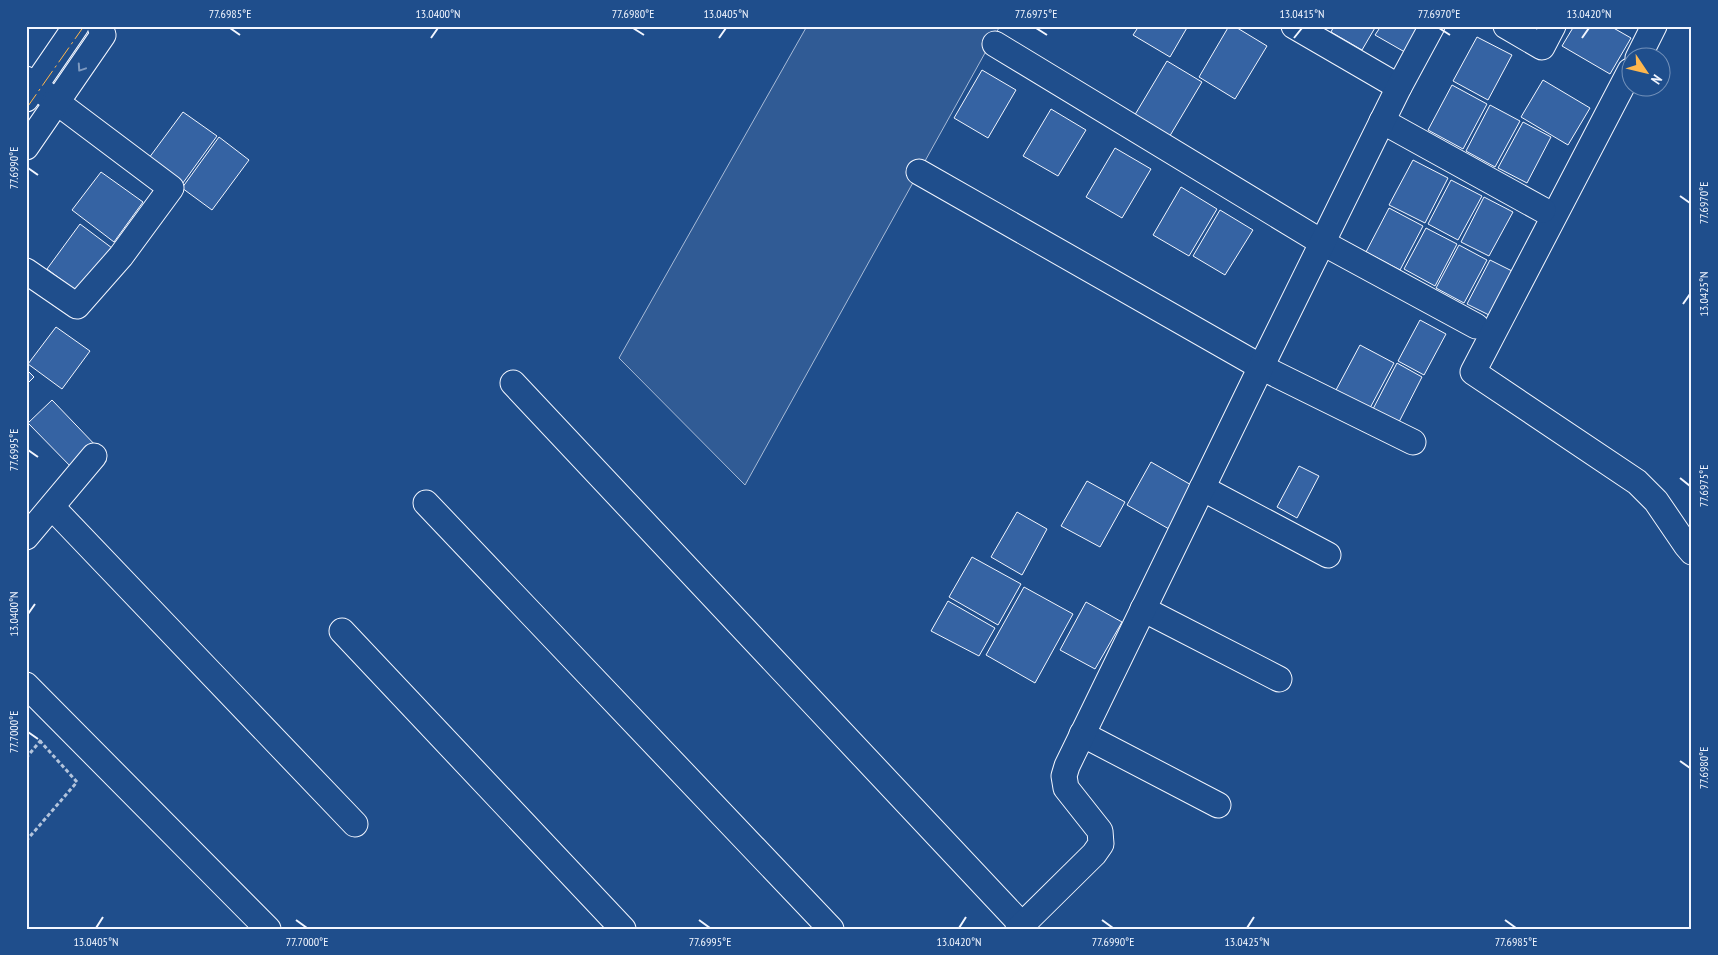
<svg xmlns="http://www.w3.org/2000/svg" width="1718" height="955" font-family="'PT Sans Narrow',sans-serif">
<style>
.built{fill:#305b95;stroke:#a8bbd7}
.building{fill:#3563a3;stroke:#f2f6ff}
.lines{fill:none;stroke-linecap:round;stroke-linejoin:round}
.minor-casing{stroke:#f2f6ff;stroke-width:27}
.path{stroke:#b3c4dc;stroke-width:3;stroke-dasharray:4 2.5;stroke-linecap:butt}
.minor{stroke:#1f4e8c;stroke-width:25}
.power{stroke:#ffb74d;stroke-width:1;stroke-dasharray:18 4 2.5 4;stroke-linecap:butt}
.oneway{stroke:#7e9ac0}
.ticks{fill:none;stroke:#f2f6ff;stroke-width:2}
.neatline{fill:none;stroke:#f2f6ff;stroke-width:2}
.ticks-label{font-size:12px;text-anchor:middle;fill:#f2f6ff}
</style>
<rect width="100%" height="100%" fill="#1f4e8c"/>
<polygon class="built" points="807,26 1000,26 745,485 619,358"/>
<g class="building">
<polygon points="1139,26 1188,26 1170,57 1133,35"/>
<polygon points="1229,26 1234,26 1267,46 1235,99 1199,77"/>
<polygon points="1334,26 1376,26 1362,50 1331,32"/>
<polygon points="1381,26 1428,26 1410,55 1375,35"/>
<polygon points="1574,26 1610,26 1631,38 1610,74 1562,46"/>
<polygon points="1477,37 1512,55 1488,100 1453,81"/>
<polygon points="1167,61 1202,82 1168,139 1133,118"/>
<polygon points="982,70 1016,90 988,138 954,118"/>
<polygon points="1543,80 1590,108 1568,145 1521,117"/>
<polygon points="1452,85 1487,104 1463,149 1428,130"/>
<polygon points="1490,105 1520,121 1495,167 1466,151"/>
<polygon points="1051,109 1086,130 1058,176 1023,156"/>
<polygon points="183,112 217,136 180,187 146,162"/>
<polygon points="1523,122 1551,137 1527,183 1498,168"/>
<polygon points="219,137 249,160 212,210 182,188"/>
<polygon points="1115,148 1151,169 1122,218 1086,197"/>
<polygon points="1413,160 1448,178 1425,223 1389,205"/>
<polygon points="101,172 143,202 114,242 72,210"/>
<polygon points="1451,180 1482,196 1458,240 1428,224"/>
<polygon points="1181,187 1217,209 1189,256 1153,235"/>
<polygon points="1484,197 1513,212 1489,256 1461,242"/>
<polygon points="1389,208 1423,226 1400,270 1366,252"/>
<polygon points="1220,210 1253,230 1225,275 1193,256"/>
<polygon points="80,224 112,248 79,293 47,269"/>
<polygon points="1426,228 1457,244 1435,286 1404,269"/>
<polygon points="1459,245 1487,260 1464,303 1436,288"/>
<polygon points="1490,260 1514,272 1491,316 1467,304"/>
<polygon points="1420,320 1446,334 1424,375 1398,361"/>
<polygon points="56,327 90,351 62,389 28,364"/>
<polygon points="1360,345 1394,363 1370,408 1336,390"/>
<polygon points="1397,363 1422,377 1399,422 1373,409"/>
<polygon points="26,369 34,377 26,385"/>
<polygon points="52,400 99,449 76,472 28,423"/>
<polygon points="1151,462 1193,486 1169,529 1127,505"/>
<polygon points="1299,466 1319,476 1297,518 1277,507"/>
<polygon points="1087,481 1125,502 1100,547 1061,526"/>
<polygon points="1017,512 1047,529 1022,575 991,557"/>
<polygon points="972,557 1021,584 998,625 949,597"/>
<polygon points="1024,587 1073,614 1035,683 986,655"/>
<polygon points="948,601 995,628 979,656 931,631"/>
<polygon points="1086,602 1122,622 1095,669 1060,650"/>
</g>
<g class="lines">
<g class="minor-casing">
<g id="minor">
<polyline points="1294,26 1399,87"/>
<polyline points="1506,26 1542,47 1553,26"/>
<polyline points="995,44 1323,243 1476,326"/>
<polyline points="1638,58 1654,26"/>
<polyline points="1630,71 1473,372 1637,482 1656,501 1686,545 1692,552"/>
<polyline points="26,79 171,188 121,256 77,306 26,271"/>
<polyline points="26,99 76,26"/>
<polyline points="1382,121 1543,210"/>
<polyline points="26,147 103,35 100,26"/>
<polyline points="919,172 1261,367 1413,442"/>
<polyline points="513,383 1022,925"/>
<polyline points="1202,488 1328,555"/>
<polyline points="426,503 831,929"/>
<polyline points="52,507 355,824"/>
<polyline points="26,537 94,456"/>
<polyline points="1143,609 1279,679"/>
<polyline points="342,631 623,929"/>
<polyline points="26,685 268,929"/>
<polyline points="1082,734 1218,805"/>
<polyline points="1018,929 1094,854 1101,844 1100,831 1066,788 1064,776 1067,766 1261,367 1399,87 1432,26"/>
</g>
</g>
<g class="path">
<polyline points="26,758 41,740"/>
<polyline points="26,841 77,782 40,741"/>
</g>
<use href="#minor" class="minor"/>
<polyline class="power" points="26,109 84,26"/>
</g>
<defs><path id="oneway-chevron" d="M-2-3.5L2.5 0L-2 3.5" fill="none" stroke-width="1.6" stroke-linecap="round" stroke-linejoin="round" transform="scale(1.25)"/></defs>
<use class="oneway" href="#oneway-chevron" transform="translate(81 68) rotate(124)"/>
<path class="ticks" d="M230,28L240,35M633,28L644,35M1036,28L1047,35M1439,28L1450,35M431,38L438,28M719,38L726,28M1294,38L1302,28M1582,38L1589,28M28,168L38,175M1680,196L1690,203M1683,304L1690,294M28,450L38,457M1680,478L1690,486M28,614L35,604M28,732L38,739M1680,761L1690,768M296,920L307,928M699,920L710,928M1102,920L1113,928M1505,920L1516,928M96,928L103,917M959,928L966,917M1247,928L1254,917"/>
<rect width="1718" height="955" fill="none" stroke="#1f4e8c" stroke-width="55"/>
<g transform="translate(1646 72) rotate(125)"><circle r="24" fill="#1f4e8c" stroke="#7391ba"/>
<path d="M0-4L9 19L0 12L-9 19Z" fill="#ffb74d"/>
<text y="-8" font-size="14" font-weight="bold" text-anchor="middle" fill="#f2f6ff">N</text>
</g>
<rect x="28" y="28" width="1662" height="900" class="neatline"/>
<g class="ticks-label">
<text x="230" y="18">77.6985°E</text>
<text x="438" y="18">13.0400°N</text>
<text x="633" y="18">77.6980°E</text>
<text x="726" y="18">13.0405°N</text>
<text x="1036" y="18">77.6975°E</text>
<text x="1302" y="18">13.0415°N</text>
<text x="1439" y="18">77.6970°E</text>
<text x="1589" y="18">13.0420°N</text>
<text transform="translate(14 168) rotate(-90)" y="4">77.6990°E</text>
<text transform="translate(1704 203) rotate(-90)" y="4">77.6970°E</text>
<text transform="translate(1704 294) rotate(-90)" y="4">13.0425°N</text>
<text transform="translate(14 450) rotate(-90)" y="4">77.6995°E</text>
<text transform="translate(1704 486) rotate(-90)" y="4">77.6975°E</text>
<text transform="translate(14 614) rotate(-90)" y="4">13.0400°N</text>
<text transform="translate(14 732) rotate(-90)" y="4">77.7000°E</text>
<text transform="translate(1704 768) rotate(-90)" y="4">77.6980°E</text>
<text x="96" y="946">13.0405°N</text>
<text x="307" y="946">77.7000°E</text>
<text x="710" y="946">77.6995°E</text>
<text x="959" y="946">13.0420°N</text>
<text x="1113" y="946">77.6990°E</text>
<text x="1247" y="946">13.0425°N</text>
<text x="1516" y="946">77.6985°E</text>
</g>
</svg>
